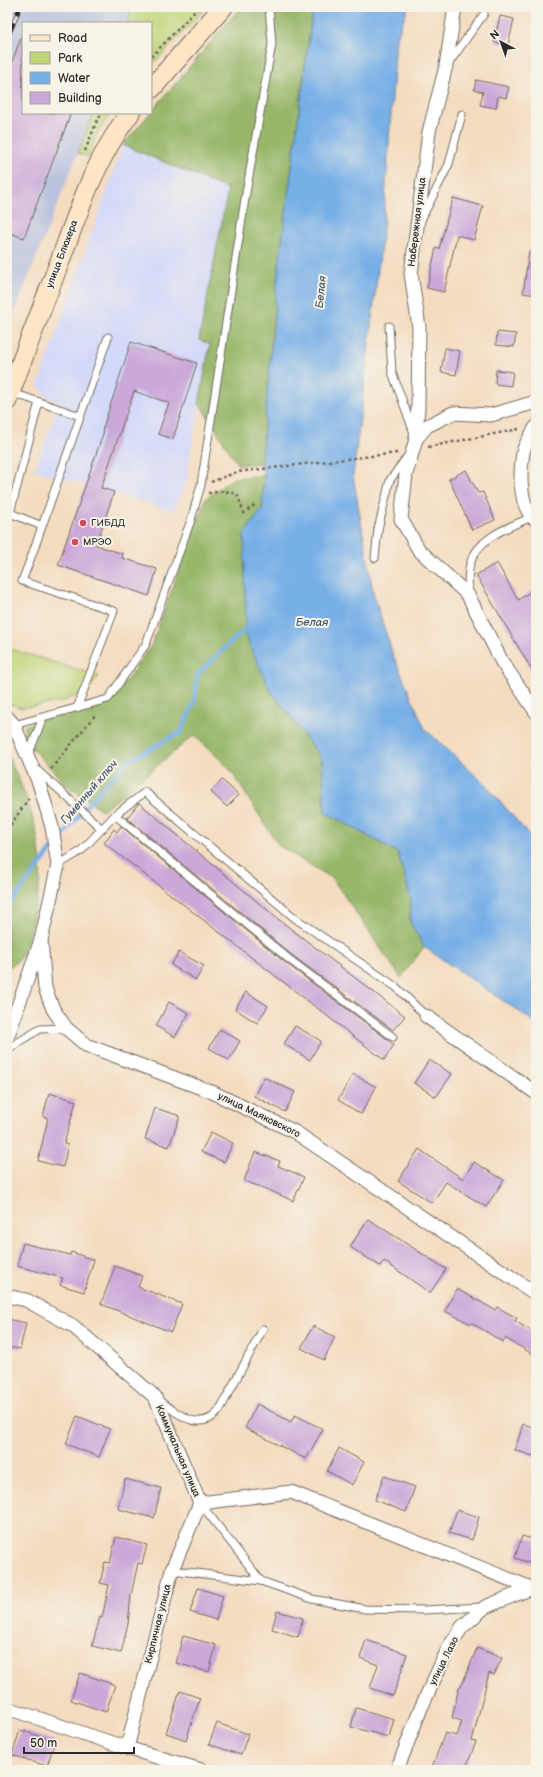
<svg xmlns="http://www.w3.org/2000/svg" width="543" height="1777" font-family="'Balsamiq Sans',sans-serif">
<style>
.built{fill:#d3d9f9}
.industrial{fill:#bcc3de}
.green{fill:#c0d67a;stroke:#768052}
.forest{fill:#98b76a;stroke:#62714a}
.water{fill:#77afe7;stroke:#516d89}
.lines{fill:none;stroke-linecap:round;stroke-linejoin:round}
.stream{stroke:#77afe7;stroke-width:4.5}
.building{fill:#cba8d9}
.lane-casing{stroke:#71695f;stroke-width:9}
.street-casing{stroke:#71695f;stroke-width:15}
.secondary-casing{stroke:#71695f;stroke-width:21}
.path{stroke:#71695f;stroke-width:2.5;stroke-dasharray:3 3;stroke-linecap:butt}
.lane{stroke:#fff;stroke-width:7}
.street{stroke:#fff;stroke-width:13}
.secondary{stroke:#fee5c5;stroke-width:19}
.rail-casing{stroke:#2b2b2b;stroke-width:4.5}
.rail{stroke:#f7f3e8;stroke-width:3;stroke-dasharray:9;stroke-linecap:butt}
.poi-dot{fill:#d1495b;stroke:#f7f3e8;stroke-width:1.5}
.labels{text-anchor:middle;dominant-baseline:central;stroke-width:4;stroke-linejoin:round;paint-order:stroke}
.street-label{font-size:10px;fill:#2b2b2b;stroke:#f7f3e8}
.poi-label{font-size:10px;fill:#2b2b2b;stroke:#f7f3e8;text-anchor:start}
.water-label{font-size:11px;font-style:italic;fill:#46596d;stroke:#f7f3e8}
</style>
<rect width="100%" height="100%" fill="#f7f3e8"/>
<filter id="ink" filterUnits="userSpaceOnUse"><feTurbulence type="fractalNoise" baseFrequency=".025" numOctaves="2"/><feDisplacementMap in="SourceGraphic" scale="8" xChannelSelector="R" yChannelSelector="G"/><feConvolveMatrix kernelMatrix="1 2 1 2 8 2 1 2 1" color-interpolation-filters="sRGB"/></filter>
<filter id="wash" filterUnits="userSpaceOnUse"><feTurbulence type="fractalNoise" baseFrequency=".012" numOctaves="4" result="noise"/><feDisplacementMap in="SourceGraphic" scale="16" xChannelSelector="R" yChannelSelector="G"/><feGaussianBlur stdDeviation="0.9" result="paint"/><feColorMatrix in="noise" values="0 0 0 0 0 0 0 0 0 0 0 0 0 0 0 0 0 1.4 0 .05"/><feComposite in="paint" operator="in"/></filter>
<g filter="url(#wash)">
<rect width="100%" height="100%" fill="#f4dcc0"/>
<polygon class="built" points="123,145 228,189 199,340 210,344 185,487 173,511 35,470 59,402 46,397 38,385"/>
<polygon class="industrial" points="7,7 133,7 127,23 23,23 23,113 94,113 7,331"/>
<g class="green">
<polygon points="133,7 207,7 151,66 151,23 127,23"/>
<polygon points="94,113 110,113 97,133 88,157 78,153"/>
<polygon points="7,648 99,676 86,692 61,702 22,708 7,703"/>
</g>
<g class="forest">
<polygon points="241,7 313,7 277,280 261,463 238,465 199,403 210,344 199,340 228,189 123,145"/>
<polygon points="264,475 262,509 244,534 270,690 322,759 325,812 398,853 411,900 410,922 424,947 401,978 332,878 279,846 229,768 194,735 103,811 68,787 27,743 24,727 34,722 111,702 151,646 206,498 234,478"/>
<path d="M7,755C27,793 46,844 39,888C37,902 33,916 30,930C27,943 23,963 7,967Z"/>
</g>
<polygon class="water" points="313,7 408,7 396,40 383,229 353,476 374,596 393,655 425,729 485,784 536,843 536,1023 424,947 410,922 411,900 398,853 325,812 322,759 270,690 246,637 244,534 262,509 264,475 261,463 277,280"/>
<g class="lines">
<g class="stream">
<polyline points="57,843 87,805 127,762 181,732 195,700 197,675 250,624"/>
<polyline points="7,908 52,849"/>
</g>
</g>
<g id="blocks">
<g class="building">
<polygon points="500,16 514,19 508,45 494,42"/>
<polygon points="22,35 23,113 71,113 24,238 7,232 7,75"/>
<polygon points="476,80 509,87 506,98 498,96 496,108 480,105 483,92 474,90"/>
<polygon points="453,198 483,206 474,240 457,235 444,292 427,288 436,248 439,249"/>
<polygon points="529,251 536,251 536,295 523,293"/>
<polygon points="497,332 516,334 514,347 496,345"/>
<polygon points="131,342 197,363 173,439 158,434 169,403 134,391 101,488 114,492 96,545 123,554 122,558 157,569 149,596 58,565 104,431 102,431"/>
<polygon points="445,348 460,351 456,375 441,372"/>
<polygon points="496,370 513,372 511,386 495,384"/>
<polygon points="466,470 478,493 483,492 495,520 472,530 449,479"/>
<polygon points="497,563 518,600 536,588 536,677 476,575"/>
<polygon points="222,780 239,795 227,807 211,792"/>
<polygon points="139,803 278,919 405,1016 393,1030 293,956 127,818"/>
<polygon points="121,826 287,964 386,1038 394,1045 384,1060 104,843 114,829 117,832"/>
<polygon points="179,952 204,966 196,980 171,965"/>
<polygon points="246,992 268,1006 257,1023 235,1009"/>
<polygon points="169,1002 189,1013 175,1037 156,1026"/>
<polygon points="295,1026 321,1041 310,1060 284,1044"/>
<polygon points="220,1029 240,1041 229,1060 209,1048"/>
<polygon points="429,1060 452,1074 436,1097 414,1083"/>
<polygon points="353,1074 376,1087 361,1114 338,1100"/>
<polygon points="264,1077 295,1092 285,1112 254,1096"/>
<polygon points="49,1093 76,1101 64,1144 68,1145 63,1167 38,1161 48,1118 43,1117"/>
<polygon points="155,1108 180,1116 169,1147 145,1139"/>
<polygon points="211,1132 233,1143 224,1162 201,1152"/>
<polygon points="419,1149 463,1179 474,1162 504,1180 486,1207 446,1182 432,1203 398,1181"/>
<polygon points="255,1152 280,1161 278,1166 304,1177 293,1201 269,1190 244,1181"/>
<polygon points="368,1219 446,1269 430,1293 384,1261 380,1266 350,1247"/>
<polygon points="23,1243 70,1255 71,1252 94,1260 84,1292 60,1285 63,1278 17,1266"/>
<polygon points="115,1266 142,1276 138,1287 182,1304 171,1332 101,1304"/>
<polygon points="457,1289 495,1310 497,1307 517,1318 515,1321 536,1334 536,1356 505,1338 503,1342 472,1323 471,1324 445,1311"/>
<polygon points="7,1319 26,1323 20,1349 7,1347"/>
<polygon points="313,1326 335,1337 324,1360 301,1348"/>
<polygon points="257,1404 291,1422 295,1415 323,1429 306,1459 245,1428"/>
<polygon points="77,1416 110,1429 99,1457 66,1444"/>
<polygon points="523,1424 536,1428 536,1457 515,1450"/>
<polygon points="339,1448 364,1462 352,1485 327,1471"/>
<polygon points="384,1476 415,1487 406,1512 375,1500"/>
<polygon points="125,1479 161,1488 154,1518 118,1509"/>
<polygon points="457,1510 479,1517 472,1540 449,1533"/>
<polygon points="522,1536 536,1540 536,1565 515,1558"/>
<polygon points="116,1537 147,1545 142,1564 138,1563 131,1595 128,1624 121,1653 92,1646 100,1617 102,1618 109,1585 100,1583 105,1562 110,1563"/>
<polygon points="198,1588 223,1596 216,1620 190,1612"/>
<polygon points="277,1611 303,1618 298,1637 272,1629"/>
<polygon points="183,1636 216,1645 209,1672 176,1663"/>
<polygon points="366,1640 407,1654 393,1696 370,1688 378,1665 360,1658"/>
<polygon points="477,1648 502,1658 494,1675 489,1673 472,1741 476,1742 465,1770 431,1770 445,1733 457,1736 462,1721 452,1718 459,1687 461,1687"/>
<polygon points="80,1673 115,1685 106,1712 71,1700"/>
<polygon points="180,1691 200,1698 186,1740 166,1733"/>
<polygon points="356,1708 394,1719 389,1737 351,1727"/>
<polygon points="217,1723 248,1734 241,1755 209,1744"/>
<polygon points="20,1730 55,1741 47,1766 12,1755"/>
</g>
</g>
</g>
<g filter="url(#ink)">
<use href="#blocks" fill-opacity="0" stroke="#71695f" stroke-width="1"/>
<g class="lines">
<g class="lane-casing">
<g id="lane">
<polyline points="449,63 484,14"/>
<polyline points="421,220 449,164 462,114"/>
<polyline points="389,326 392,372 414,433"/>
<polyline points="10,392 80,416"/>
<polyline points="39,402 10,513 42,526"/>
<polyline points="375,558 378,529 390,480 407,457"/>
<path d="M468,595C469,585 467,573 470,564C478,537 509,527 532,517"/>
<polyline points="77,708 114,611 22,581 32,555 108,337"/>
<polyline points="14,725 108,699 146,644 191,520 201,485 245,199 272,44 269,7"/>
<polyline points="28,756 43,717"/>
<polyline points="36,769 102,829"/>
<polyline points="115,815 145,792 296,919 396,987 426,1016"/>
<polyline points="58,865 81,851 115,815 290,960 393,1037"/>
<polyline points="7,1051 20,1041 40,1029 66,1028"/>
<path d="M158,1400C177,1413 199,1434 219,1411L263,1329"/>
<polyline points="200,1503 261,1581 312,1599 365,1609 424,1610 482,1607"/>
<polyline points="172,1570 261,1581"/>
</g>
</g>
<g class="street-casing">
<g id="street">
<polyline points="536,402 491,415 453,413 427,426 416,439 406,474 401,519 419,550 468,595 502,662 536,712"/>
<path d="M536,427C532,434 525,444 523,452C520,470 518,508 536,520"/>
<polyline points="416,439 418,407 419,327 411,274 429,132 446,66 455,7"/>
<polyline points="7,717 14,725 39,783 52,827 58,865 41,940 7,1038"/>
<polyline points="41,940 45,988 53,1009 66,1028 86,1045 212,1092 295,1132 536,1294"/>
<polyline points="426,1016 536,1093"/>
<polyline points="7,1296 26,1300 73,1326 155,1397 200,1503 291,1492 536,1590"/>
<polyline points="7,1708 127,1748 201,1770"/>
<polyline points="127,1748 172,1570 200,1503"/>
<polyline points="397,1770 421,1708 449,1647 462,1627 485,1607 532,1588"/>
</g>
</g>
<g class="secondary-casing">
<g id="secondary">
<polyline points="151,89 223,7"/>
<path d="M7,401C24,354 42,308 60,261C80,207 95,160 130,113"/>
</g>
</g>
<g class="path">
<polyline points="151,57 199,7"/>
<polyline points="85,151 97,121 102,113"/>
<polyline points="428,447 519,429"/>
<polyline points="211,482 237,472 397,453"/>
<polyline points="208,493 225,491 237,494 244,513 255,505"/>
<polyline points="51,769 96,714"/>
<polyline points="7,830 29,798"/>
</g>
<use href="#lane" class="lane"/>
<use href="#street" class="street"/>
<use href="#secondary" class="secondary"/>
<g class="rail-casing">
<polyline id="rail" points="7,39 20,7"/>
</g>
<use href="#rail" class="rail"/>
</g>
</g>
<g class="poi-dot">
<circle cx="83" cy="523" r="4"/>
<circle cx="75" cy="542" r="4"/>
</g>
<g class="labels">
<g class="street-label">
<text transform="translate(417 222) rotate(-83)">Набережная улица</text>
<text transform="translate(62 254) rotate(-69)">улица Блюхера</text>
<text transform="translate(259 1115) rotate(26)">улица Маяковского</text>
<text transform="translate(178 1451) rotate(67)">Коммунальная улица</text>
<text transform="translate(158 1624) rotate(-76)">Кирпичная улица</text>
<text transform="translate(444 1661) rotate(-63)">улица Лазо</text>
</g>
<g class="poi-label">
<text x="91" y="523">ГИБДД</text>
<text x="83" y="542">МРЭО</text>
</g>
<g class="water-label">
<text transform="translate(321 292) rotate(-84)">Белая</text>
<text x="312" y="622">Белая</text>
<text transform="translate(89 792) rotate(-49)">Гуменный ключ</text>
</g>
</g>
<rect width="543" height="1777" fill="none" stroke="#f7f3e8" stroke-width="24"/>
<rect x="22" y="22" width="130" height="92" fill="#f7f3e8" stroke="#a5a39c"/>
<rect x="30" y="35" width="20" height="6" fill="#fee5c5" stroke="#a5a39c"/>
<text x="58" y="42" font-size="12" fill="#2b2b2b">Road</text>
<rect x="30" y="52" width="20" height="12" fill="#c0d67a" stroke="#a5a39c"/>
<text x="58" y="62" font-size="12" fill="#2b2b2b">Park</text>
<rect x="30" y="72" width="20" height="12" fill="#77afe7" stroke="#a5a39c"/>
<text x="58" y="82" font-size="12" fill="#2b2b2b">Water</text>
<rect x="30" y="92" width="20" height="12" fill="#cba8d9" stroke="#a5a39c"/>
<text x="58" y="102" font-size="12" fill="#2b2b2b">Building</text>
<g transform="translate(501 42) rotate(319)" stroke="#f7f3e8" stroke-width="3" paint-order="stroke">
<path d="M0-3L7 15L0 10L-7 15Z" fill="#2b2b2b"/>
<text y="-6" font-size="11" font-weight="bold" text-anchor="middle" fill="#2b2b2b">N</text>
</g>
<path d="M24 1747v6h110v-6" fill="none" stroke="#2b2b2b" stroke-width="2"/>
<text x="30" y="1747" font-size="12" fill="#2b2b2b" stroke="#f7f3e8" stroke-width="3" paint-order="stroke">50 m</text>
</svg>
